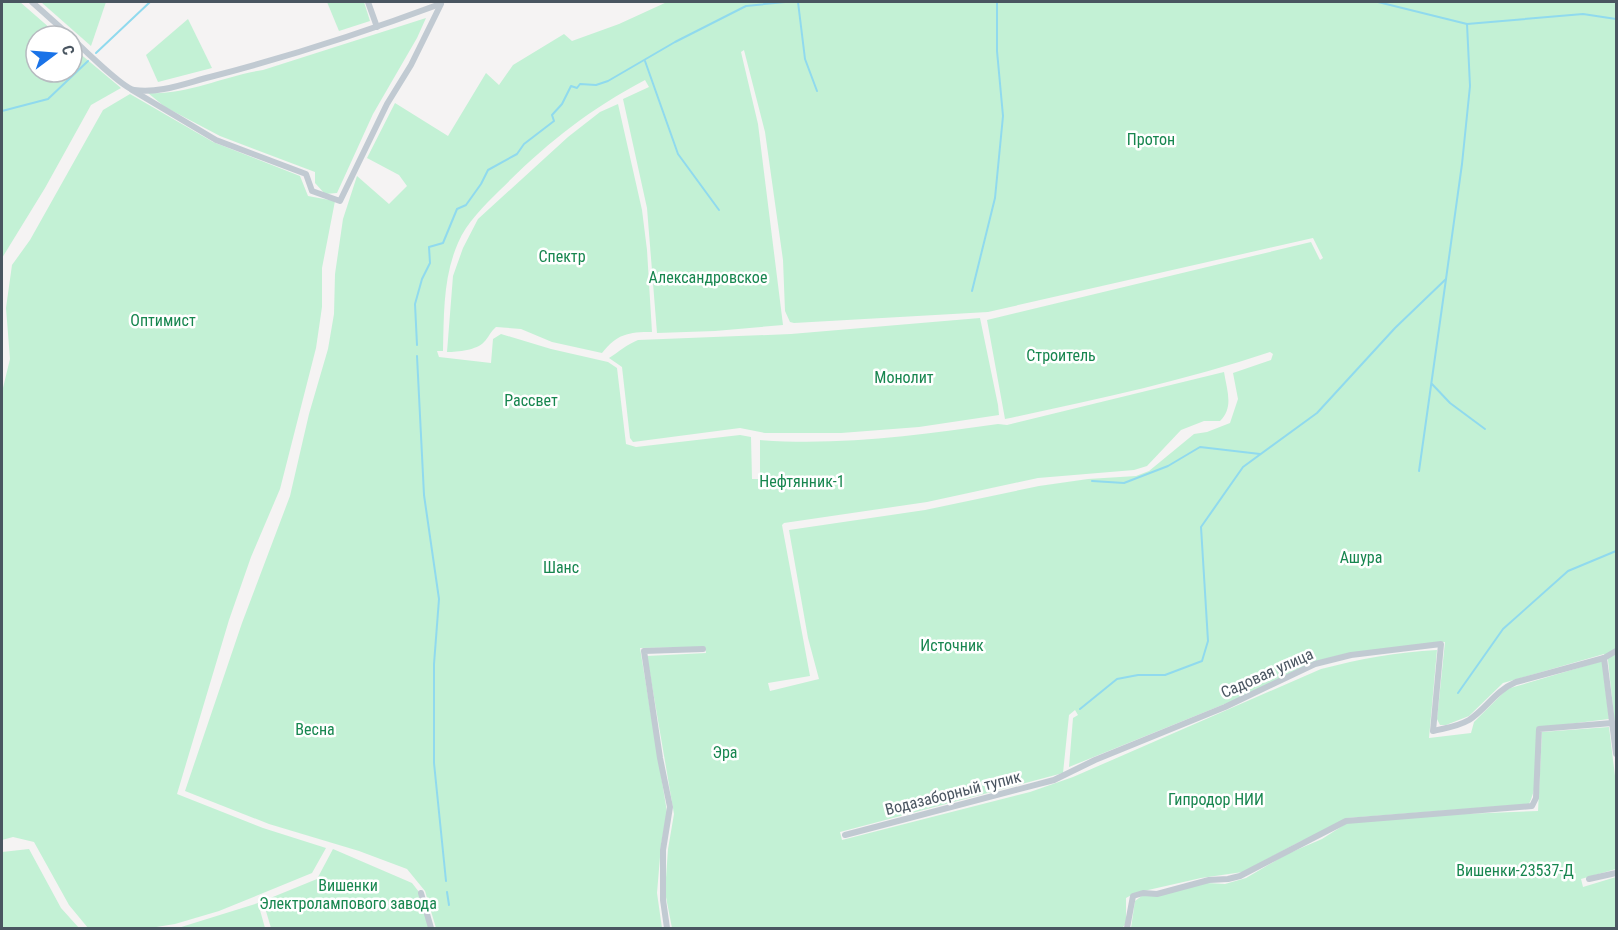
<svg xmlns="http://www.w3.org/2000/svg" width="1618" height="930" font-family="'Roboto Condensed',sans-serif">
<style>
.green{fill:#c3f1d5;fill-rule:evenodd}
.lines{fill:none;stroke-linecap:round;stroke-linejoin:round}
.stream{stroke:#90daee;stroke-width:2}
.minor{stroke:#c1cad2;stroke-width:6}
.labels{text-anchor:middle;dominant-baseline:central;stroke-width:5;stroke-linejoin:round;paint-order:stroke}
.park-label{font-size:16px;fill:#17864f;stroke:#fff}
.street-label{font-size:16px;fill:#4a5661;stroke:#fff}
</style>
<rect width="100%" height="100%" fill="#f5f3f3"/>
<g class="green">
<polygon points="2,2 20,2 59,36 36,36 36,72 72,72 72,47 121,88 91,105 45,188 2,258"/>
<polygon points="41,2 106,2 91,46"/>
<polygon points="327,2 364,2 370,21 339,31"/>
<path d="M667,2H1616V736L1608,660L1604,654L1503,683L1469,716L1446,725H1440L1437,719L1445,642L1358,652L1316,662L1237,699L1069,767L1073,718L1078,715L1075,710L1069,715L1063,773L840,832L842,840L1030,792L1073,777L1321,669C1360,659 1397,652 1437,650L1429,738L1471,733L1474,722L1507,689L1602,661L1609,719L1536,728C1536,752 1540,782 1529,804L1347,818L1317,835L1301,841L1243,872L1201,878L1135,893L1126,898V924L1122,928H672L665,892L668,849L674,814L647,656L706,653L705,647L640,648L667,812L661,845L657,893L662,928H436L425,891L407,869L359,851L269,824L185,791L242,623L290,496L309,414L328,349L334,314L335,274L343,219L357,176L389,204L407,186L399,175L367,158L395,103L448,136L486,73L499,85L513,65L564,34L572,41L619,24ZM744,50L765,132L783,260L785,311L790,322L794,323L988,312L1313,238L1323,258L1320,260L1311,242L987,320L1005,419C1094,400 1184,381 1270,352L1273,354L1271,360L1233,373L1238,399L1230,423L1207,432L1194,434L1149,471L1136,476L1088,479L1039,486L925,510L789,530L808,638L819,679L770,691L768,683L810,676L782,525L784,523L927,502L1038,478L1134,470L1147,466L1181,430L1204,421H1220C1234,407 1227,391 1224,372L1007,425L998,424C920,435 839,446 760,440V479H752L751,437L740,435L636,447L626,444L617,368L608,362L551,349L501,334L493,339L491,363L439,357L437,351H443C444,314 443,277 458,243C467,222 484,206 500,190C547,143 587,111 645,80L649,87L623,99L647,208L657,333L715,331L783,325L758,124L741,52Z"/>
<path d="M426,18L417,38L373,114L337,193L325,194L315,183V172L220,136L165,107L148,93C187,95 224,76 263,70Z"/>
<polygon points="188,19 212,68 158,82 146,55"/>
<polygon points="130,94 213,142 300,176 308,196 335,201 322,268 322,307 316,348 280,489 251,557 229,620 177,794 263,828 326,848 312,873 219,911 175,924 150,928 88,928 69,905 34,842 13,837 2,840 2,392 10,359 6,308 12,265 30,240 103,110"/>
<path d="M618,104L642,210L647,250L652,332C628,332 617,334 602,353L552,342L521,329L496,327C490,332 489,337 484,342C477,350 458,352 447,352L453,276L463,248L478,219L568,137L600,112Z"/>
<path d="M980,318L998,405L999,415L919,427L841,433H765L740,428L633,442L630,438L622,367L609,358C620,351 626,345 638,340L791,334Z"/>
<polygon points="1609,727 1616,784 1616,869 1581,879 1583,887 1616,877 1616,928 1131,928 1135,901 1143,895 1207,883 1225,884 1246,878 1287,854 1322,839 1347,823 1438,815 1538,811 1542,732"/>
<polygon points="29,849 61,908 79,928 2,928 2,852"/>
<polygon points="333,849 412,883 419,892 430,928 271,928 263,901 317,879"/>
<polygon points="258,903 265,928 178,928"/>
</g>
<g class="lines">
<g class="stream">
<polyline points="798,2 805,59 817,91"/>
<polyline points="1378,2 1467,24 1583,14 1616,19"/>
<polyline points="96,53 150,2"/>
<polyline points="645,61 678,154 719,210"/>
<polyline points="2,111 48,99 88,61"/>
<polyline points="972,291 995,198 1003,116 997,51 997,2"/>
<polyline points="417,345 415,304 422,279 430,263 429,247 443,243 457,209 466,205 481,184 488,170 517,154 524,144 554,121 552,115 562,104 571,86 577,88 580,84 596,85 608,81 675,42 746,6 785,2"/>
<polyline points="417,356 424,495 439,599 434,664 434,763 446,881"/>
<polyline points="1432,384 1450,403 1485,429"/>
<polyline points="1419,471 1446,279"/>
<polyline points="1092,481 1124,483 1168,466 1200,447 1260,454"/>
<polyline points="1458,693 1503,629 1568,571 1616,551"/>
<polyline points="1080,709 1117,679 1138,675 1165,675 1202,661 1208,641 1201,527 1243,467 1317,413 1395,328 1446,279 1462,164 1470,86 1467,24"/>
<polyline points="447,892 449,905"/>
<polyline points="1583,928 1584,928"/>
</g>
<g class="minor">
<polyline points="32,2 70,36"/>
<polyline points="368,2 377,27"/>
<path d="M72,38C82,48 123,88 134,90C159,94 186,83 210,77C288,57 365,32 440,4"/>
<polyline points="132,90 216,140 306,174 312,191 340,201 387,104 411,65 441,4"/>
<polyline points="1604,658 1616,754"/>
<path d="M845,835L1054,780L1095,760L1225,707L1315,664L1351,655L1441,644L1433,731C1445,728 1457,727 1469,720C1487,708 1495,691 1516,682L1604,658L1616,651"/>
<polyline points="1589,879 1616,873"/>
<polyline points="421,893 431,928"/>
<polyline points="667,928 663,900 663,850 670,807 660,758 644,651 703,649"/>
<polyline points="1127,928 1133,896 1143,893 1157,894 1209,880 1228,879 1240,876 1346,821 1532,806 1536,798 1539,729 1612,723"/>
</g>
</g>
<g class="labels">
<g class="park-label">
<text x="1151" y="139">Протон</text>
<text x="562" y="256">Спектр</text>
<text x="708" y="277">Александровское</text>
<text x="163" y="320">Оптимист</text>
<text x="1061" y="355">Строитель</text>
<text x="904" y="377">Монолит</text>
<text x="531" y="400">Рассвет</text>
<text x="802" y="481">Нефтянник-1</text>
<text x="1361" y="557">Ашура</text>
<text x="561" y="567">Шанс</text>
<text x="952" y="645">Источник</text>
<text x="315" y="729">Весна</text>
<text x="725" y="752">Эра</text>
<text x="1216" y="799">Гипродор НИИ</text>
<text x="1515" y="870">Вишенки-23537-Д</text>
<text x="348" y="885">Вишенки<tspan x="348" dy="18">Электролампового завода</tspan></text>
</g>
<g class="street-label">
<text transform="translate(1267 673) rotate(-24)">Садовая улица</text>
<text transform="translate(953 793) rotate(-14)">Водазаборный тупик</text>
</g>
</g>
<rect width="1618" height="930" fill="none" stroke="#4a5661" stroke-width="6"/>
<g transform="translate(54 54) rotate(74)"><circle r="28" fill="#ffffff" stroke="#b7bbc0" stroke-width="1.5"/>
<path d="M0-4.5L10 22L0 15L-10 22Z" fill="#1a73e8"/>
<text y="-9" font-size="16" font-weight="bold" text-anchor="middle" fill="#4a5661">С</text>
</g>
</svg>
